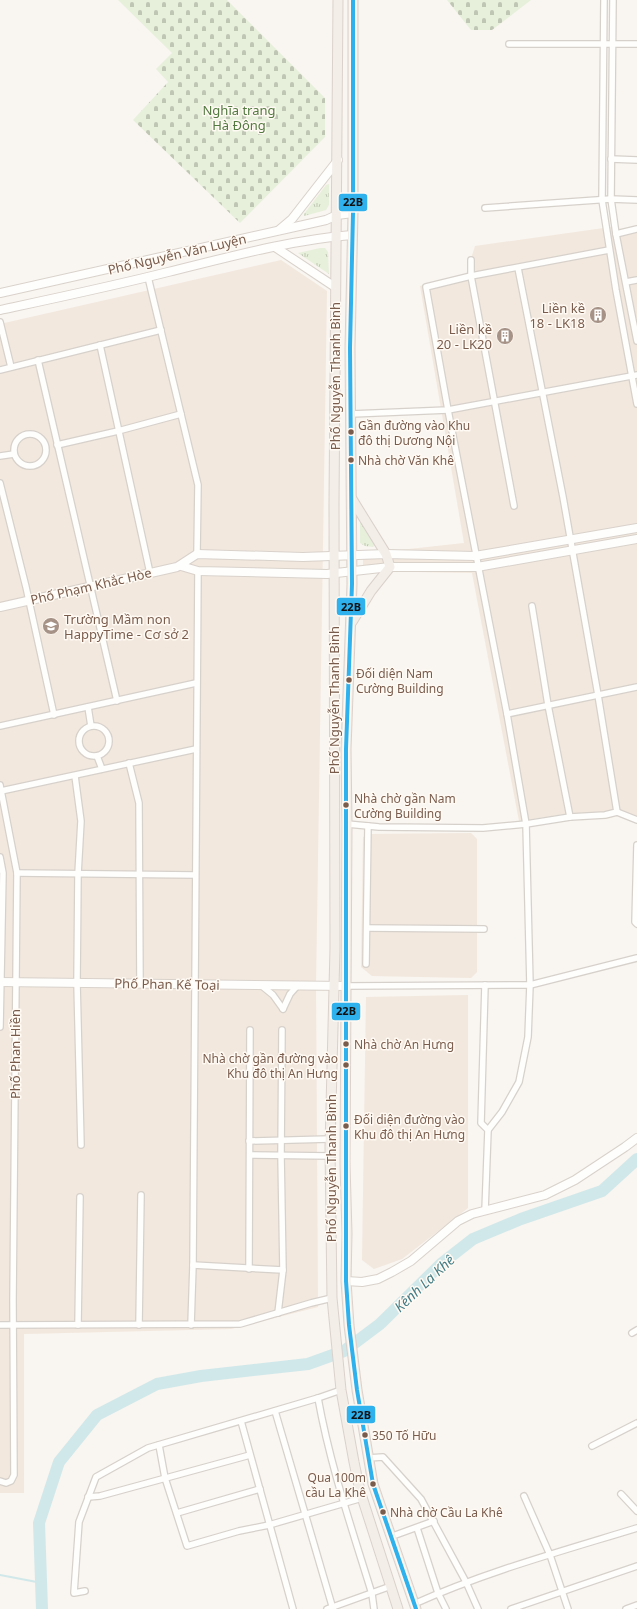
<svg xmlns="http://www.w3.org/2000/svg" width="637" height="1609" font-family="'Noto Sans',sans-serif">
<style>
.residential{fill:#f2e8de}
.grass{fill:url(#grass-tufts)}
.cemetery{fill:url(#cemetery-stones)}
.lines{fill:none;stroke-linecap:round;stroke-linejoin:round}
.stream{stroke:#d0e8ea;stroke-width:2}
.river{stroke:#d0e8ea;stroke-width:12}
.street-casing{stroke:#d7d1cb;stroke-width:8}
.secondary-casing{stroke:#d9d2cb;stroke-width:10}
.primary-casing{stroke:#dad1cc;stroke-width:11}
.street{stroke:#fefefd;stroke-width:5.5}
.secondary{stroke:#fefefd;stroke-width:8}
.primary{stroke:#f3eee8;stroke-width:9}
.bus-1-casing{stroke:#fffaf3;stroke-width:7}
.bus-1{stroke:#2fb1ed;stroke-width:4}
.bus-dot{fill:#7a5c4d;stroke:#fffaf3;stroke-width:1.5}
.labels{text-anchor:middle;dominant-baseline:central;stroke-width:3;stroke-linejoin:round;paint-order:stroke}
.bus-label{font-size:12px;fill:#7a5c4d;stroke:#fffaf3;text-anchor:start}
.park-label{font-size:13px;fill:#537a41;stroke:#fffaf3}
.street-label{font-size:13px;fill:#7a5c4d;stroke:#fffaf3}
.poi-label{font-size:13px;fill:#7a5c4d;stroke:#fffaf3;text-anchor:end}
.water-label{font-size:14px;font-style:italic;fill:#437c86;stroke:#fffaf3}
.line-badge{stroke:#fffaf3;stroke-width:1.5}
.pale-badge-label{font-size:11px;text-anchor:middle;font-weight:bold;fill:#111}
</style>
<defs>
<pattern id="grass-tufts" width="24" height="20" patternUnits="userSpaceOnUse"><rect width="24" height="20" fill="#e7f0db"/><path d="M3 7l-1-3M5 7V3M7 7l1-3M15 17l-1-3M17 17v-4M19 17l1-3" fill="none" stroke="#c0c6b4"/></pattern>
<pattern id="cemetery-stones" width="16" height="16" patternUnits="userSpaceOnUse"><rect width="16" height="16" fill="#e7f0db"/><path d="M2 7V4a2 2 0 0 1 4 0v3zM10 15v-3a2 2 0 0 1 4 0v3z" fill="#c0c6b4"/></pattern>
</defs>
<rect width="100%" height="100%" fill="#f9f5f0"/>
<g class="residential">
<polygon points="611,227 624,230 637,228 637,821 623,814 571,813 519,821 472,573 363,571 363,554 464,543 420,286 466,275 475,246"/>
<polygon points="281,260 327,291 316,984 318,1307 231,1329 24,1334 24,1493 0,1493 0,324"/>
<polygon points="471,833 477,839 477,972 471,978 372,976 361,967 363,837 371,834"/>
<polygon points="468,995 468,1208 402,1259 374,1269 362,1260 366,997"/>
</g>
<g class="grass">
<polygon points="329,184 329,205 326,210 304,216 304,214 326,185"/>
<polygon points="320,248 325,248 328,252 329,274 298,253"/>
<polygon points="360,519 375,545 373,547 365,546 360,543"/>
</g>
<g class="cemetery">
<polygon points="118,0 227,0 325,98 325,137 240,223 133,120 168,82 156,69 172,53"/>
<polygon points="447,0 531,0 492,30 471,30"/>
</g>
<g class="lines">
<polyline class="stream" points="0,1575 42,1583"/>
<polyline class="river" points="42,1609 39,1523 59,1462 97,1415 157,1384 201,1376 308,1364 344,1351 380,1324 441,1264 473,1239 521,1219 602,1191 637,1159"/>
<g class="street-casing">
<g id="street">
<polyline points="604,0 602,200 616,290 637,404"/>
<polyline points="613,0 611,199 616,234 637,341"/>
<polyline points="509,44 637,44"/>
<polyline points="611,159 637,160"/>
<polyline points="485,208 611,199 637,200"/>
<polyline points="616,234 637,229"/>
<polyline points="471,260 471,276 514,506"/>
<polyline points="518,268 563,497 598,695 617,812"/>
<polyline points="148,277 198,485 197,554"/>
<polyline points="626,282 637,280"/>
<polyline points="0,322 11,367"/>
<polyline points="100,345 150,573"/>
<polyline points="38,360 117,701"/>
<polyline points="0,370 161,330"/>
<polyline points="351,414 448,410 637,375"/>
<circle cx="30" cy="450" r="16"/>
<polyline points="57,445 118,431 181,414"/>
<polyline points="0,456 14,454"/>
<polyline points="0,483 26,587 54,715"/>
<polyline points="532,606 548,705 570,817"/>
<polyline points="88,707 91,726"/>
<polyline points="507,714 637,687"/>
<circle cx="94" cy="741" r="15"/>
<polyline points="0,726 196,683"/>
<polyline points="97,756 102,769"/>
<polyline points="129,763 139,803 140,984"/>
<polyline points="75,776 81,821 78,874 77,983 81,1145"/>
<polyline points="0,785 17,873 13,1300 14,1475 11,1481 6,1483 0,1481"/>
<polyline points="1,791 196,749"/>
<polyline points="347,824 379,827 483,828 526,824 570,817 605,815 617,812 637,820"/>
<polyline points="637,845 635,922 637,924"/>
<polyline points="0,857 3,873 0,1027"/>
<polyline points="17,873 195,875"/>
<polyline points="367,928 484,929"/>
<polyline points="366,964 368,826"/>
<polyline points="485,985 481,1123 488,1130 485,1211"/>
<polyline points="262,986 273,995 283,1009"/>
<polyline points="347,986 530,985 637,958"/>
<polyline points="283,1009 290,994 298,985"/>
<polyline points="488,1130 502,1112 519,1082 528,1037 530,985 526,824 507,714 448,410 426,287 471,276 609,250"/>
<polyline points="249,1141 330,1139"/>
<polyline points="250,1155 330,1156"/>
<polyline points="193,1265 283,1270"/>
<polyline points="249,1269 250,1030"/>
<polyline points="278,1313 283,1270 281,1155 282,1030"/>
<polyline points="0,1325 240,1324 311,1303 332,1298"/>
<polyline points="78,1325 80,1197"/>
<polyline points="139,1325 141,1195"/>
<polyline points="191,1325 193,1265 198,571"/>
<polyline points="632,1333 637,1330"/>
<path d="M318,1398C330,1465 352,1529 372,1594L374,1609"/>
<polyline points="275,1411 333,1609"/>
<polyline points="241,1421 293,1609"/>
<polyline points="159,1445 165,1478 187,1546 239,1531 269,1525 362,1498"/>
<polyline points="592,1446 637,1423"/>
<polyline points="368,1458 383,1457 421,1499 466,1582 478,1609"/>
<polyline points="621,1494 637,1511"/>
<polyline points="524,1496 550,1555 568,1609"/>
<polyline points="88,1497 100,1496 250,1455"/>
<polyline points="177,1513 260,1489"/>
<polyline points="417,1528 438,1593 446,1609"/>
<polyline points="390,1537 434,1521"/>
<polyline points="85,1591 74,1593 79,1522 96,1477 148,1448 318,1398 341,1390"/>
<path d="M414,1604C485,1572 562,1551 637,1528"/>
<polyline points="327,1609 391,1586"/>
<polyline points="511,1609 637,1566"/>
<polyline points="626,1609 637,1605"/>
</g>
</g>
<g class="secondary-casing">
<g id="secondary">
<polyline points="279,230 292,219 338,160"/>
<polyline points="275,247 335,287"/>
<polyline points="0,293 326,220 337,215 353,213"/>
<path d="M0,310C56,298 113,286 168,272C229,257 290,240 352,235"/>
<polyline points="181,566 198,571 327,574 390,567 477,567 637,539"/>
<polyline points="0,607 177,567 197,554 303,557 386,554 475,556 637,528"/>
<polyline points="0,982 347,986"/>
<polyline points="346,1281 362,1282 378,1279 392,1272 411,1261 458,1221 472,1214 545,1195 575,1180 625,1147 637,1138"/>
</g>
</g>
<g class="primary-casing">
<g id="primary">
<polyline points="338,0 334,504 335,948 330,1147 332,1298 341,1390 354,1462 360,1491 398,1609"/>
<polyline points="353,0 353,213 350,348 352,584 346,749 347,824 345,1164 347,1234 346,1281 349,1325 357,1390 373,1484 416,1609"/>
<polyline points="352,622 371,591 390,567 386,554 352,499"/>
</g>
</g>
<use href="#street" class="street"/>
<use href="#secondary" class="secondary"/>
<use href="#primary" class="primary"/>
<g class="bus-1-casing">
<polyline id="bus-1" points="353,0 353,213 350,348 352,584 346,749 346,1281 349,1325 357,1390 373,1484 416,1609"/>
</g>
<use href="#bus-1" class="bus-1"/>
</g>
<defs>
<g id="building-disc" transform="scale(0.9)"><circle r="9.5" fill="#a69286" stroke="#fffaf3"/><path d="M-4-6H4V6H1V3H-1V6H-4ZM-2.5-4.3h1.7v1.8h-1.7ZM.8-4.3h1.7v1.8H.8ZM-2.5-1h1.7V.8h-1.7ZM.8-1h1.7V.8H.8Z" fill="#fff"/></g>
<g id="school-disc" transform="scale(0.9)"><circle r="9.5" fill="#a69286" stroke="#fffaf3"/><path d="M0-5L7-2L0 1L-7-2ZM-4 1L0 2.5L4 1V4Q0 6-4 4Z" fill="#fff"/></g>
</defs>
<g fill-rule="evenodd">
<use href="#building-disc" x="598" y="315"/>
<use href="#building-disc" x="505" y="336"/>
<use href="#school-disc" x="51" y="626"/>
</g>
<g class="bus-dot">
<circle cx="351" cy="432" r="3.5"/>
<circle cx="351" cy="460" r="3.5"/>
<circle cx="349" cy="680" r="3.5"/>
<circle cx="346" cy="805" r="3.5"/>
<circle cx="346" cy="1044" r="3.5"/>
<circle cx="346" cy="1065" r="3.5"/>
<circle cx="346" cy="1126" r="3.5"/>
<circle cx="365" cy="1435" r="3.5"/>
<circle cx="373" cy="1484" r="3.5"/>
<circle cx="383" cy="1512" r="3.5"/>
</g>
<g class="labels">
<g class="bus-label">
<text x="358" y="425">Gần đường vào Khu<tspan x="358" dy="15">đô thị Dương Nội</tspan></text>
<text x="358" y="460">Nhà chờ Văn Khê</text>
<text x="356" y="673">Đối diện Nam<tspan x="356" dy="15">Cường Building</tspan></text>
<text x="354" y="798">Nhà chờ gần Nam<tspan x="354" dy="15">Cường Building</tspan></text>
<text x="354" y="1044">Nhà chờ An Hưng</text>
<text x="338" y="1058" text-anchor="end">Nhà chờ gần đường vào<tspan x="338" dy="15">Khu đô thị An Hưng</tspan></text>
<text x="354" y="1119">Đối diện đường vào<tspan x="354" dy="15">Khu đô thị An Hưng</tspan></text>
<text x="372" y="1435">350 Tố Hữu</text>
<text x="366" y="1477" text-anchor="end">Qua 100m<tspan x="366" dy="15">cầu La Khê</tspan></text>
<text x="390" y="1512">Nhà chờ Cầu La Khê</text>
</g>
<g class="park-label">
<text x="239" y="110">Nghĩa trang<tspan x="239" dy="15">Hà Đông</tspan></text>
</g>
<g class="street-label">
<text transform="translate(177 254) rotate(-13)">Phố Nguyễn Văn Luyện</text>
<text transform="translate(335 376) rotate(-90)">Phố Nguyễn Thanh Bình</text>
<text transform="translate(91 586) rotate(-13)">Phố Phạm Khắc Hòe</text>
<text transform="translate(334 700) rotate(-90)">Phố Nguyễn Thanh Bình</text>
<text transform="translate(167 984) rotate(1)">Phố Phan Kế Toại</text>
<text transform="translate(15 1054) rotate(-90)">Phố Phan Hiền</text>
<text transform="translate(331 1168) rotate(-90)">Phố Nguyễn Thanh Bình</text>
</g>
<g class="poi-label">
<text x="585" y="308">Liền kề<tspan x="585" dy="15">18 - LK18</tspan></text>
<text x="492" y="329">Liền kề<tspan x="492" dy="15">20 - LK20</tspan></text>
<text x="64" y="619" text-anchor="start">Trường Mầm non<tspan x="64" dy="15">HappyTime - Cơ sở 2</tspan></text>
</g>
<g class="water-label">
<text transform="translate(424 1283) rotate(-43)">Kênh La Khê</text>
</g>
</g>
<g class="line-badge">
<rect x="338" y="193" width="30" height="19" rx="4" fill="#2fb1ed"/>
<rect x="336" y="597" width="30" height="19" rx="4" fill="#2fb1ed"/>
<rect x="331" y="1002" width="30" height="19" rx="4" fill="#2fb1ed"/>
<rect x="346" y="1405" width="30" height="19" rx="4" fill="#2fb1ed"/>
</g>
<g class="pale-badge-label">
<text x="353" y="206">22B</text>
<text x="351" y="611">22B</text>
<text x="346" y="1015">22B</text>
<text x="361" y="1419">22B</text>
</g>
</svg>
